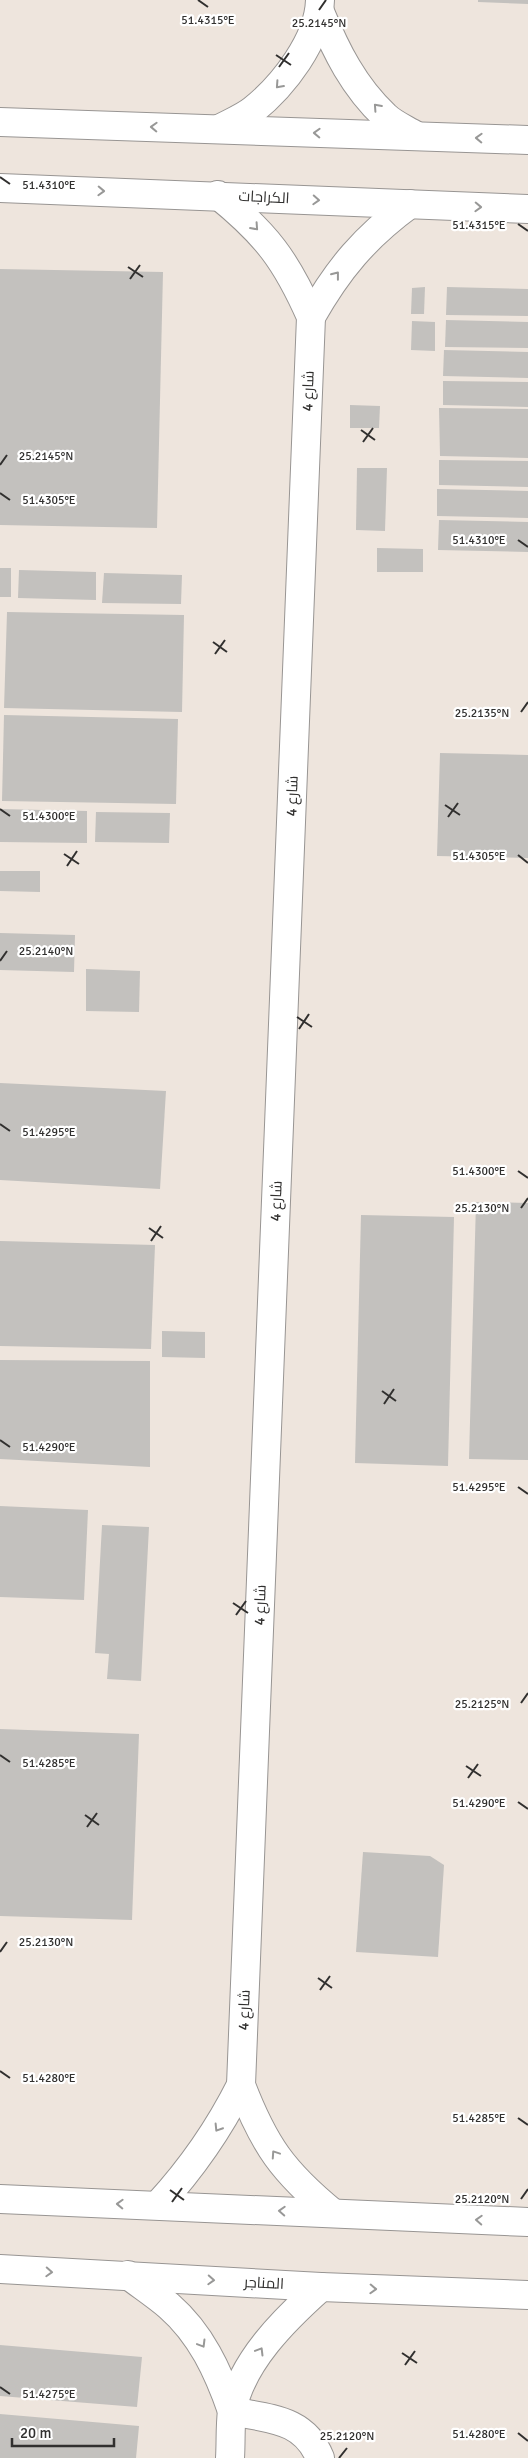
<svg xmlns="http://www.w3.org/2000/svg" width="528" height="2458" font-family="Signika,Cairo,sans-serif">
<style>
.built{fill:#eee5dd}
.building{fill:#c3c1be}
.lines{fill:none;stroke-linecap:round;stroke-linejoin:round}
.minor-casing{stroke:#989593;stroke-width:30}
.minor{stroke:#fff;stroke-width:28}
.oneway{stroke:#989897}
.ticks{fill:none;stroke:#31302f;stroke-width:2}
.labels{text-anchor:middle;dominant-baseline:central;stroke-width:4.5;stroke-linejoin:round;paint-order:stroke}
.street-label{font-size:15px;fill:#31302f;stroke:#fff}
.ticks-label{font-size:12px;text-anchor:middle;fill:#31302f;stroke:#fff;stroke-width:4.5;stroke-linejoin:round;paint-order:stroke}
</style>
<rect width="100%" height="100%" fill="#f6f3f0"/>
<rect class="built" x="0" y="0" width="528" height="2458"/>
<g class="building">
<polygon points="478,0 528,0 528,4 478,2"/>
<polygon points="0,269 163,272 157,528 0,525"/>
<polygon points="425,287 424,314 411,314 412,288"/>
<polygon points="447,287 528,289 528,316 446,315"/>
<polygon points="446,320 528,322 528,348 445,347"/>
<polygon points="412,321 435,322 435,351 411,350"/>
<polygon points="444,350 528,352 528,378 443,376"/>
<polygon points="443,381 528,382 528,407 443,405"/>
<polygon points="350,405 380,406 379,428 350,428"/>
<polygon points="439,408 528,409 528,458 440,456"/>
<polygon points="439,460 528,461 528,487 439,485"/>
<polygon points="357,468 387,468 385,531 356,530"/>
<polygon points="437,489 528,491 528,518 437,516"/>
<polygon points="439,520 528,522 528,552 438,550"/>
<polygon points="377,548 423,549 423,572 377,572"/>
<rect x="0" y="568" width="11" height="29"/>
<polygon points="19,570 96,572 96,600 18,598"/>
<polygon points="104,573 182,575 181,604 102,603"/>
<polygon points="7,612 184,615 182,712 4,708"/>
<polygon points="4,715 178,719 176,804 2,801"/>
<polygon points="440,753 528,755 528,858 437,856"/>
<polygon points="0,809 87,811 87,843 0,842"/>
<polygon points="96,812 170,813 169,843 95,842"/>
<polygon points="0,871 40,871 40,892 0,891"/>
<polygon points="0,933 75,935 74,972 0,970"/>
<polygon points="86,969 140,971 139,1012 86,1011"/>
<polygon points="0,1083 166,1091 160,1189 0,1180"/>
<polygon points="476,1202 528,1203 528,1460 469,1459"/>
<polygon points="361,1215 454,1217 448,1466 355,1463"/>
<polygon points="0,1241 155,1245 151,1349 0,1346"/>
<polygon points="162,1331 205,1332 205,1358 162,1357"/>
<polygon points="0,1360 150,1361 150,1467 0,1459"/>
<polygon points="0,1506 88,1510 84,1600 0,1597"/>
<polygon points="102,1525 149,1527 141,1681 107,1679 109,1654 95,1653"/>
<polygon points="0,1729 139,1734 132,1920 0,1916"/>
<polygon points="363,1852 430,1856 444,1865 438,1957 356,1952"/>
<polygon points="0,2345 142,2357 137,2407 0,2396"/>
<polygon points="0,2414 139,2426 136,2458 0,2458"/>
</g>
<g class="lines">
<g class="minor-casing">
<g id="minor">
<path d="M320,12C336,51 354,87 385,116C393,124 405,129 415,135"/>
<polyline points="0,122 528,140"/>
<path d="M219,129C230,123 243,118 253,110C283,86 319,40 320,0"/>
<polyline points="0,188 528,209"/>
<path d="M218,195C266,234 286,260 311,317L241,2085C264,2145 283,2172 333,2213"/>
<path d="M311,317C338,269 365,237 410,204"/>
<polyline points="0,2199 528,2222"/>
<path d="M158,2205C192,2168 219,2129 241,2085"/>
<polyline points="0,2269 321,2287 528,2295"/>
<path d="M128,2275C141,2285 156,2295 169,2306C201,2334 218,2371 232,2411"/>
<path d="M232,2411C269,2419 304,2418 320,2458"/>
<path d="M230,2458C231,2443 230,2426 232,2411C241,2362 285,2319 321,2287"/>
</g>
</g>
<use href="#minor" class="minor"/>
</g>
<defs><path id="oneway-chevron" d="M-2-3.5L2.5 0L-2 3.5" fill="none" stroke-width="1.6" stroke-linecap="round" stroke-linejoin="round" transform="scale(1.25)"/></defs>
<g class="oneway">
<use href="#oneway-chevron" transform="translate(279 85) rotate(132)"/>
<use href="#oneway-chevron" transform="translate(377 107) rotate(-132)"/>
<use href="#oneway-chevron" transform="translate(154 127) rotate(-178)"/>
<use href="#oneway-chevron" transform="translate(317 133) rotate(-178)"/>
<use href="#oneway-chevron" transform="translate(479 138) rotate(-178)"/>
<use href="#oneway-chevron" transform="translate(101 191) rotate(2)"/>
<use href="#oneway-chevron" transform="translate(316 200) rotate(3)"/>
<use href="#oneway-chevron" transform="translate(478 207) rotate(2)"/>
<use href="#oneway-chevron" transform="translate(255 227) rotate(48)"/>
<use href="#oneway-chevron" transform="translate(336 275) rotate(-52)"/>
<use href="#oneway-chevron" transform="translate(218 2128) rotate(122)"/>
<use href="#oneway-chevron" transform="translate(275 2154) rotate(-124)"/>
<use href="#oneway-chevron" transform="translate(120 2204) rotate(-178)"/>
<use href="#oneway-chevron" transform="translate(282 2211) rotate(-177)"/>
<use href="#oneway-chevron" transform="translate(479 2220) rotate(-177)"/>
<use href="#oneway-chevron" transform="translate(49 2272) rotate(3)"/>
<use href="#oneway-chevron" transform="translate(211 2280) rotate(3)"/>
<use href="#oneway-chevron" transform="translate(373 2289) rotate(2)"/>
<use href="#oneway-chevron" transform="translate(202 2344) rotate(59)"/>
<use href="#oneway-chevron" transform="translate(260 2351) rotate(-59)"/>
</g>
<path class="ticks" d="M198,0L208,7M319,10L326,0M276,55L291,65M279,67L289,53M0,177L10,184M518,224L528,231M128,267L143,277M130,279L140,265M361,430L375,440M363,442L373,428M0,465L7,455M0,493L10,500M518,540L528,547M213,642L227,652M215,654L225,640M521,712L528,702M445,805L460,815M0,809L10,816M448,817L458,803M64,854L79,864M518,855L528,863M67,866L77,851M0,961L7,951M297,1017L312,1027M299,1029L309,1014M0,1124L10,1131M518,1171L528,1178M521,1208L528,1198M149,1228L163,1238M151,1241L161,1226M382,1391L396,1401M384,1404L394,1389M0,1440L10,1447M518,1487L528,1494M233,1603L248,1613M236,1615L246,1601M521,1703L528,1693M0,1755L10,1762M466,1766L481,1776M468,1778L478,1764M518,1802L528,1809M85,1815L99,1825M87,1827L97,1813M0,1952L7,1942M318,1978L332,1988M320,1990L330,1976M0,2071L10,2078M518,2118L528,2125M170,2190L184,2200M521,2199L528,2189M172,2202L182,2188M402,2353L417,2363M405,2365L415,2351M0,2387L10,2394M518,2433L528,2441M339,2458L347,2448"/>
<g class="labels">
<g class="street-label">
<text transform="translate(264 197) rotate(3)">الكراجات</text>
<text transform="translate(308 391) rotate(-88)">شارع 4</text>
<text transform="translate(292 796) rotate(-88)">شارع 4</text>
<text transform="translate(276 1201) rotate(-88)">شارع 4</text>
<text transform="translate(260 1605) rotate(-88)">شارع 4</text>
<text transform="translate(244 2010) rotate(-88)">شارع 4</text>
<text transform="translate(264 2283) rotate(3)">المناجر</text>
</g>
</g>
<g class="ticks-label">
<text x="208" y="24">51.4315°E</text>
<text x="319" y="27">25.2145°N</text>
<text x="49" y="189">51.4310°E</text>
<text x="479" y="229">51.4315°E</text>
<text x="46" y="460">25.2145°N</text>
<text x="49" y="504">51.4305°E</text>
<text x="479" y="544">51.4310°E</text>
<text x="482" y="717">25.2135°N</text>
<text x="49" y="820">51.4300°E</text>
<text x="479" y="860">51.4305°E</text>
<text x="46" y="955">25.2140°N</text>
<text x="49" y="1136">51.4295°E</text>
<text x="479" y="1175">51.4300°E</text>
<text x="482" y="1212">25.2130°N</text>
<text x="49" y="1451">51.4290°E</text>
<text x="479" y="1491">51.4295°E</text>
<text x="482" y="1708">25.2125°N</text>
<text x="49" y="1767">51.4285°E</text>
<text x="479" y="1807">51.4290°E</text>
<text x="46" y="1946">25.2130°N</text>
<text x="49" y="2082">51.4280°E</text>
<text x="479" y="2122">51.4285°E</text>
<text x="482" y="2203">25.2120°N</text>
<text x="49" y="2398">51.4275°E</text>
<text x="479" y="2438">51.4280°E</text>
<text x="347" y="2440">25.2120°N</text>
</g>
<path d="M12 2438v8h102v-8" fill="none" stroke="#31302f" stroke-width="2.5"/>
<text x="20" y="2438" font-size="15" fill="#31302f" stroke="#ffffff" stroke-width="4" paint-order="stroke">20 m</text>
</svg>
